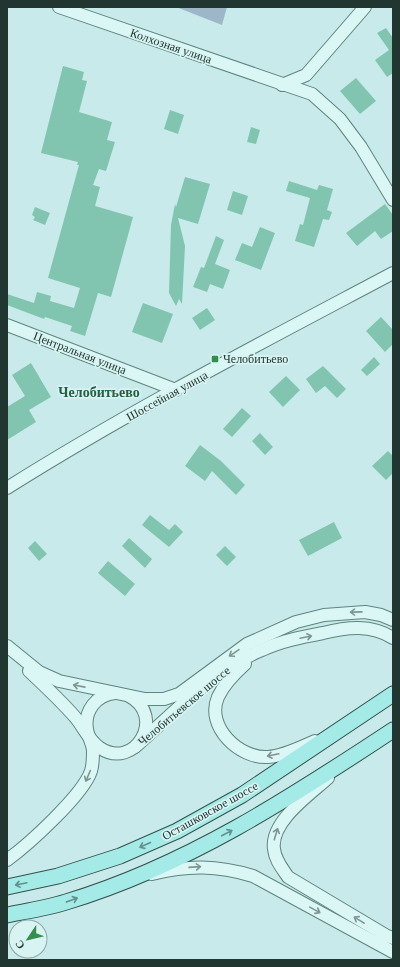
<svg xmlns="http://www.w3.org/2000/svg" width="400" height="967" font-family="'Times New Roman',serif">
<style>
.green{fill:#9db7c8}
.building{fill:#81c5b0}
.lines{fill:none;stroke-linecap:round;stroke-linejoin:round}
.minor-casing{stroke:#5f857d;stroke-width:14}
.major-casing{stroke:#32534b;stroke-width:17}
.minor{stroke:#daf6f5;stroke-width:12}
.major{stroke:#a4eae7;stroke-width:15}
.oneway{stroke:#7e9693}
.oneway2{stroke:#62908c}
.poi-dot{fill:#348e4c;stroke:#d7f3f2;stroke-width:1.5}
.labels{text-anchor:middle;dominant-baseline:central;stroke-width:3.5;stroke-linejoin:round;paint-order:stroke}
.street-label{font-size:12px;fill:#213631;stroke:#d7f3f2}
.poi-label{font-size:12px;fill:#213631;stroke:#d7f3f2;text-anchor:start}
.quarter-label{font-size:14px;font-weight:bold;fill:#245f41;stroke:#d7f3f2}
</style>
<rect width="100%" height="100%" fill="#c8eaea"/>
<polygon class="green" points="176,7 227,7 222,25"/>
<g class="building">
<polygon points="386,28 393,38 393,73 387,77 375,60 389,50 377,33"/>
<polygon points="63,66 84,72 82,80 87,81 79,112 112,122 107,140 115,142 106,171 99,169 93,185 100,187 95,206 133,217 111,297 98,293 85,336 70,331 72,326 45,317 44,319 7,305 7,294 34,303 37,292 51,296 50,301 74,308 80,288 48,278 79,165 77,165 78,162 41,153"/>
<polygon points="356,78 376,101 360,114 340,91"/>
<polygon points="170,110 184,115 178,134 164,129"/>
<polygon points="251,127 260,130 256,144 247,142"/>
<polygon points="185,177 210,184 198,224 178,218 185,246 182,304 179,299 176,306 169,293 171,225 175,204 176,207"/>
<polygon points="289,181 317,190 319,185 333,189 327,210 332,212 329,220 323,219 314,247 295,241 300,224 303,225 310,198 286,191"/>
<polygon points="233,191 248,196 242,215 227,210"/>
<polygon points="385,204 393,215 393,231 381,239 375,231 357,246 346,233"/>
<polygon points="35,207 50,213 45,225 33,220 35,217 32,215"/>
<polygon points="260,227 275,233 261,270 235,260 242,243 252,247"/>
<polygon points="216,236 224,240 215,264 230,270 223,289 210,284 207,292 193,287 201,267 204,268"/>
<polygon points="143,303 173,314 162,343 132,332"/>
<polygon points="207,308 215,320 200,330 192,318"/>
<polygon points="381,317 393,330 393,344 385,352 366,331"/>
<polygon points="374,357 380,364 367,376 361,370"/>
<polygon points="31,363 51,397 29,410 36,422 7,440 7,407 25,396 12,375"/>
<polygon points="323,366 346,389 337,398 325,386 316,393 306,379"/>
<polygon points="286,376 300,390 283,407 269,392"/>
<polygon points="242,408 251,416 232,437 223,429"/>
<polygon points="260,433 273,447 265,455 252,441"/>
<polygon points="200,445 221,461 245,485 236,495 212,471 205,481 185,466"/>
<polygon points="388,451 393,456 393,473 386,480 372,466"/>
<polygon points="150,515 169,530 175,524 183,532 169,547 142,525"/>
<polygon points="334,522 342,538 308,556 299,540"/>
<polygon points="129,538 152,559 145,568 122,546"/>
<polygon points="35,541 47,554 39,561 28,548"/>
<polygon points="225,546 236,557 227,566 216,555"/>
<polygon points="108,561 135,584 125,596 98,573"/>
</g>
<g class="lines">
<g class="minor-casing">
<g id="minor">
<polyline points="59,7 312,94 340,119 361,147 393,200"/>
<polyline points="282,85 306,75 365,7"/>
<polyline points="7,325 176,390"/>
<path d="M7,488C131,410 263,342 393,273"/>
<polyline points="7,646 39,672 59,681 145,699 164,699 179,694 247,644 296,622 324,615 365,612 381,615 393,620"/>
<path d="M245,664C235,673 224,684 218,697C205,727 240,759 268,757C284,756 301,747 315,741"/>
<path d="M29,671C45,686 61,701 75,717C83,726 89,741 100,748C135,771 167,716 129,696"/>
<path d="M135,747C173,714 214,669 262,650C281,641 302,637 323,633C347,627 371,624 393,638"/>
<path d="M328,778C309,795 270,822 274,849C275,860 282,868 288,877L387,936L393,938"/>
<path d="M7,860C28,845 83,795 91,771C93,765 93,757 93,750C92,743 88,736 87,729C84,711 96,695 115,693"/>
<path d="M152,874C188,865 217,865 253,876L393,952"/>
</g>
</g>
<g class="major-casing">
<g id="major">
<polyline points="7,887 58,876 120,856 177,831 242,795 393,694"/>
<path d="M7,915C27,911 47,908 66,902C186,866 290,798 393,730"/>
</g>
</g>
<use href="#minor" class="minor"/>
<use href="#major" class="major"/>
</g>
<defs><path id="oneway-shaft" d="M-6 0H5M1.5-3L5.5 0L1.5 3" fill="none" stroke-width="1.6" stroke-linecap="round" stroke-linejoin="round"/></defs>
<g class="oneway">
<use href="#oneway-shaft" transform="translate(356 612) rotate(179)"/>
<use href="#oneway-shaft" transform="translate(306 637) rotate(-12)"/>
<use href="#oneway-shaft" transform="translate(234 653) rotate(146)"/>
<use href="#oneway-shaft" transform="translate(79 686) rotate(-169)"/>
<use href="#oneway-shaft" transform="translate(273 755) rotate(168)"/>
<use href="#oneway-shaft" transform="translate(88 776) rotate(113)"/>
<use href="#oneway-shaft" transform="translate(276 834) rotate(-73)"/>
<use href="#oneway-shaft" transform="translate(195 867) rotate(-4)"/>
<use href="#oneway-shaft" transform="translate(315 910) rotate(29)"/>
<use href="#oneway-shaft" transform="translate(359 920) rotate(-149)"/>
</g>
<g class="oneway2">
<use href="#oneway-shaft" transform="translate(227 833) rotate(-28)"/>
<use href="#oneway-shaft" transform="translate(145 845) rotate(156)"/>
<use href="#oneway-shaft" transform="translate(21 884) rotate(168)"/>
<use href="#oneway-shaft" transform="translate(72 900) rotate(-20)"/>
</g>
<rect class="poi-dot" x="211" y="355" width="8" height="8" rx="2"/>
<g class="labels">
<g class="street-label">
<text transform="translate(171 46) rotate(19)">Колхозная улица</text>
<text transform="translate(80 353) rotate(21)">Центральная улица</text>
<text transform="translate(167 396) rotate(-29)">Шоссейная улица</text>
<text transform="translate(184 706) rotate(-40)">Челобитьевское шоссе</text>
<text transform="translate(210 811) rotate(-29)">Осташковское шоссе</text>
</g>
<g class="poi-label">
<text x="223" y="359">Челобитьево</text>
</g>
<g class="quarter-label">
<text x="99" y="392">Челобитьево</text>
</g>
</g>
<rect width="400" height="967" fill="none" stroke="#213631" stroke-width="16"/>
<g transform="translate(28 939) rotate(235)"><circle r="19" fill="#d7f3f2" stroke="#8ea7a5"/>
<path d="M0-3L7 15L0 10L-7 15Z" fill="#348e4c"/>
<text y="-6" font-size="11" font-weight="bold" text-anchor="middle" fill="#213631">С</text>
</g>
</svg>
